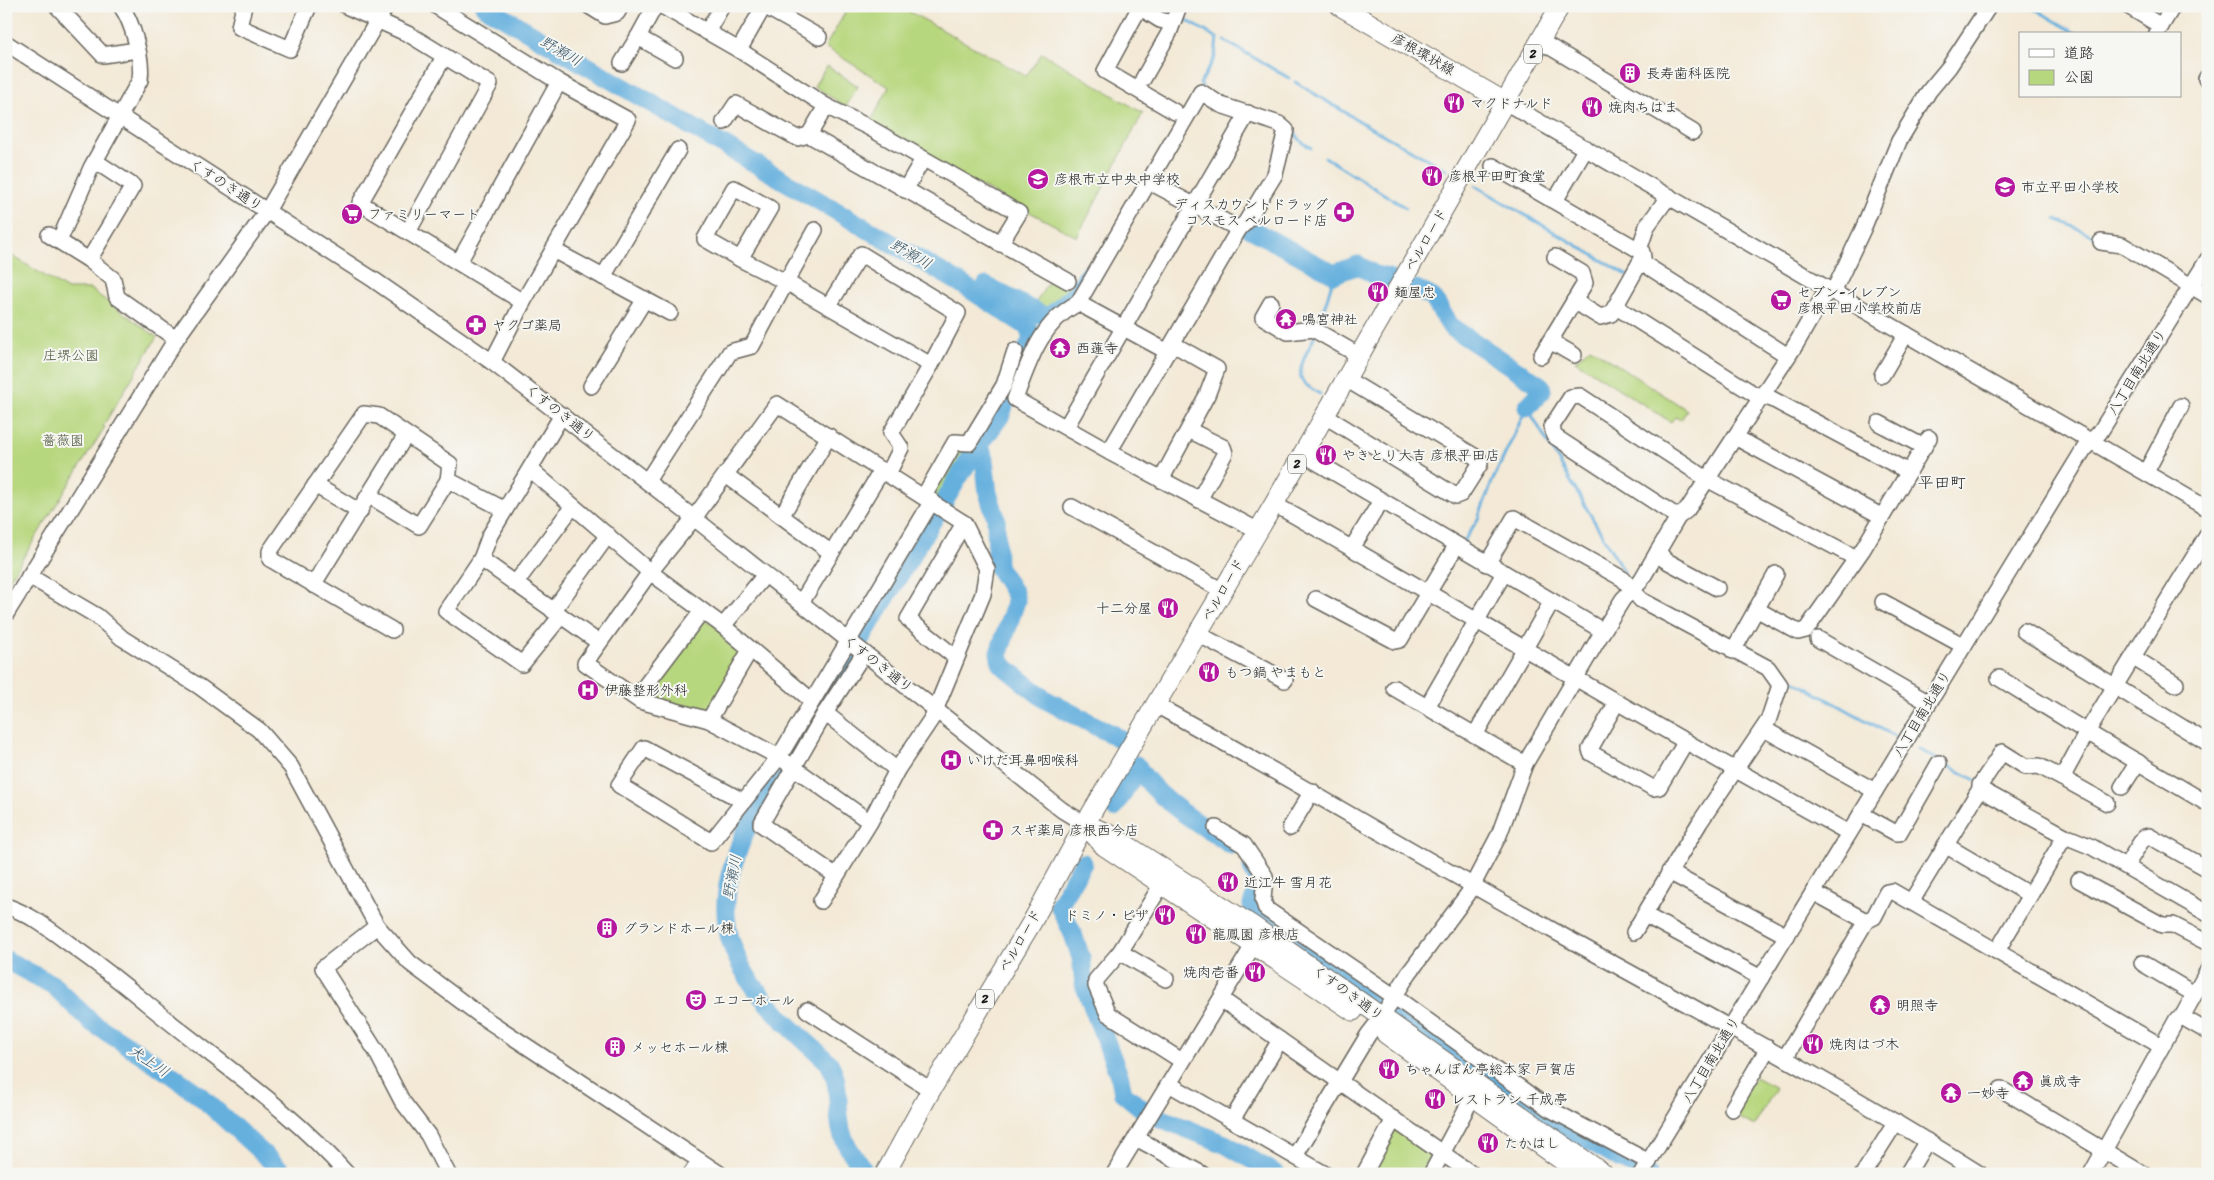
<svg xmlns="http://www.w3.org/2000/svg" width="2214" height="1180" font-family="Sriracha,'Klee One',sans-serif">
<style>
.green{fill:#b7d77e;stroke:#6a7a4d}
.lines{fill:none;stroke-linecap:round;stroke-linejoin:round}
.stream{stroke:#66b0de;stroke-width:3}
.river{stroke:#66b0de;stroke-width:19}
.minor-casing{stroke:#67645d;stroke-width:18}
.major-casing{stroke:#67645d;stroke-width:21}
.minor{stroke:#fff;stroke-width:15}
.major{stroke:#fff;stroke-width:19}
.labels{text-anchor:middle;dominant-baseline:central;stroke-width:4;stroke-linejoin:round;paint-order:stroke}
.shield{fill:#f6f6f2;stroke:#5d5d5c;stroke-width:1}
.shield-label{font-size:12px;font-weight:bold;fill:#1c1c1c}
.street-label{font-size:14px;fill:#1c1c1c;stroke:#f6f6f2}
.poi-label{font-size:14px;fill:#1c1c1c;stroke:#f6f6f2;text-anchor:start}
.park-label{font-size:14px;fill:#4a5439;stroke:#f6f6f2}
.water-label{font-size:15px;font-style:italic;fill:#3a576a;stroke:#f6f6f2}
.quarter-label{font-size:16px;fill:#1c1c1c;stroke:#f6f6f2}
</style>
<rect width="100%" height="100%" fill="#f6f6f2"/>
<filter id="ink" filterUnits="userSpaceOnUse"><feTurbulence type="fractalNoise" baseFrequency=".02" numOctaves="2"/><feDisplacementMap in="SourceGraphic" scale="10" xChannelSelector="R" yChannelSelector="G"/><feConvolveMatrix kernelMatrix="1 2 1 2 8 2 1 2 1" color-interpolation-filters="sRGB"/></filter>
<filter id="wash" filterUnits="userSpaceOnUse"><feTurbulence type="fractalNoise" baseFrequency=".0096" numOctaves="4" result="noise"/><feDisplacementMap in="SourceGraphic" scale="20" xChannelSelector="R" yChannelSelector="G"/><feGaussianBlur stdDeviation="1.12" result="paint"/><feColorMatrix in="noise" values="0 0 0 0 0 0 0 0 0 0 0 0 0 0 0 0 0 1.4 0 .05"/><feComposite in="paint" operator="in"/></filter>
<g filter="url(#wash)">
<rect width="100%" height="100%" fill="#f3e9d6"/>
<g class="green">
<polygon points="849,6 899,6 1026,76 1042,53 1143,113 1077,237 868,127 889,87 825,47"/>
<polygon points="827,66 858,86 846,107 814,86"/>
<polygon points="6,252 66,289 90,289 157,337 103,426 105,427 6,585"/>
<path d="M1051,278L1071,289C1059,300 1049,316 1033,307Z"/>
<polygon points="1590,347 1687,410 1681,420 1675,417 1671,422 1575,361"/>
<path d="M970,449L939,499L936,497L933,488C943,472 950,451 970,449Z"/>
<polygon points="700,619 706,619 741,648 743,653 709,711 702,715 646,696"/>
<polygon points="1755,1077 1776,1088 1754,1126 1733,1114"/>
<polygon points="1399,1128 1432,1152 1434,1160 1426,1174 1369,1174 1392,1130"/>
</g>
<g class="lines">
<g class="stream">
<polyline points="1162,6 1169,10"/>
<polyline points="2030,6 2077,34"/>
<polyline points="1181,17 1217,38 1215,57 1200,84 1202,86"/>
<polyline points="1225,41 1289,78"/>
<polyline points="1295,82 1371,128 1447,170"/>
<polyline points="1290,128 1302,142 1311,148"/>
<polyline points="1325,157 1406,208"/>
<polyline points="1476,186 1627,275"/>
<polyline points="2056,219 2094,236"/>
<polyline points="1319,326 1333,279 1331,272"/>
<path d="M1315,335C1311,346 1293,372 1304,383C1308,387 1315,391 1320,394"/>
<polyline points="1462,544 1478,519 1492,482 1527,407 1624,572"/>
<polyline points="1789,678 1896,737"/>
<polyline points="1918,749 1938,760"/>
<polyline points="1943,763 1977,781"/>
</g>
<g class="river">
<polyline points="484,6 960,283 1028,327 1032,339 1014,376 1001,415 971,457 862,637"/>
<polyline points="1247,227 1334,274 1358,265 1375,275 1388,278"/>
<polyline points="986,286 1048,318 1079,290 1088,275"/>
<polyline points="1416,289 1433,298 1451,327 1541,386 1542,391 1527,407"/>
<polyline points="980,445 984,459 988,493 996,518 997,566 1014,593 1016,601 999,653 1001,664 1046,700 1119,738"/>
<path d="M850,656L745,832C736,855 727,877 726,902C722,972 783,1020 829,1063C841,1084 836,1105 841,1129C844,1145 857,1160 866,1174"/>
<path d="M1136,765C1159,802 1196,821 1231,845"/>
<polyline points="1114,808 1138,767"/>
<polyline points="1083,863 1059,905 1073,934 1081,958 1084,984 1120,1078 1123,1093 1145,1111"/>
<path d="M1252,868C1261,882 1257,891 1252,905L1254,909L1559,1124L1648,1174"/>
<polyline points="6,960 53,985 91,1022 152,1061 198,1094 285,1174"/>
<polyline points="1155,1116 1225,1144 1276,1174"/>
</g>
</g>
</g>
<g filter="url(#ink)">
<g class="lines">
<g class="minor-casing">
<g id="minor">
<polyline points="57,6 103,55 137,50"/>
<polyline points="244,6 239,27 290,49 309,6"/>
<polyline points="346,6 410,35 490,84 408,232"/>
<polyline points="436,6 559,82 459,262"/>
<polyline points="589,6 605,16 617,13 621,6"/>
<polyline points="655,6 638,37 675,58"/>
<polyline points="662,6 739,50 826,106 868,127 1019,213 1000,244"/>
<polyline points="764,6 819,37"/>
<polyline points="2128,6 2161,26"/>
<polyline points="1172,23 1160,20 1144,10 1137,12 1105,71 1175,112"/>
<polyline points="707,32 722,6"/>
<polyline points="2157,33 2173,6"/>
<polyline points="1540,41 1693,132"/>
<polyline points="6,43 374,280 492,362 694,518 1062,810 1085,824"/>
<polyline points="739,50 764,6"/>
<polyline points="444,57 360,203 523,302"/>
<polyline points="622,63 638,37"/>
<polyline points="1143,79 1169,33 1179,6"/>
<polyline points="2206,79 2208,76"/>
<polyline points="1505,102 2208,509"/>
<polyline points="724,122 736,104 797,138 809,135 1068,281"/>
<polyline points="809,135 826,106"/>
<polyline points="1493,166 1639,250"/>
<polyline points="1150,182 1239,229"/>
<polyline points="905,190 923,159"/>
<polyline points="1555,201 1586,148"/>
<polyline points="49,235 89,260 113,279 117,297 176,339"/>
<path d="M59,241L91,168L140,80C143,60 133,23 121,6"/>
<polyline points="2101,242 2122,245 2208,296"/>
<polyline points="553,250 670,313"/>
<polyline points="740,259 705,239 734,188 770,208 740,259 786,282 815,230"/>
<polyline points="89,260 133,186 95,161"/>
<polyline points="1641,262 1788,356"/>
<polyline points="603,277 678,150"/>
<polyline points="1574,301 1600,317 1611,314 1643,257 1642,252 1639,250 1647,226 1669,196"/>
<polyline points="1078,303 1168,352"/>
<polyline points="1271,303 1263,317 1288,332 1313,329 1360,356"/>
<polyline points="829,305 861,254 958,313 931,365"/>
<polyline points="1616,307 1754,394 1772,399 1909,472"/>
<polyline points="1550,341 1574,355"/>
<polyline points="1541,356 1585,283 1582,273 1555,257"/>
<polyline points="492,362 523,302 628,120 559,82"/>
<polyline points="1882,375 1906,334"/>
<polyline points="591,386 645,299"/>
<polyline points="562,415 490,535 481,559 598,642"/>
<polyline points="1325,416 1456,496 1461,494 1480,464 1479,459 1346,379"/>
<polyline points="1879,423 1924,447"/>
<polyline points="1066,427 1248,113"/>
<polyline points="1189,430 1223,447 1225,453 1199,500"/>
<polyline points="1735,437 1881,516"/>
<path d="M1109,452L1239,229L1246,222L1275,174L1286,130L1279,124L1221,105L1201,92L1078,303C1040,323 1029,362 1015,399L1109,452L1259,531"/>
<polyline points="1303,454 1603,631"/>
<polyline points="530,469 650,572 723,626 811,700"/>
<polyline points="2146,472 2181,406"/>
<polyline points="726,475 830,552"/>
<polyline points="1161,480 1207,395 1217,369 1173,344"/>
<polyline points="647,481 730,352 752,346 786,282 931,365 891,433 901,448 888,474"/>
<polyline points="315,485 360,512"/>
<polyline points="370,496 419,526 448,480"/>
<polyline points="924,496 955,442 969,443 1004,385 1015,351"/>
<path d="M1274,504C1466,613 1655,727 1849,833"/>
<polyline points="1072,507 1223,591"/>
<polyline points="782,515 829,436"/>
<polyline points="1678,517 1554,436 1552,426 1571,397 1580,396 1707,479 1856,558"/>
<polyline points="2208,534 2087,732 2208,804"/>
<polyline points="1352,548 1381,501"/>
<polyline points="1658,551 1665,560 1717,588"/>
<polyline points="481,559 446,611 522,664 561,616"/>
<polyline points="1487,564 1514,518 1623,579 1641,600 1768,668 1780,685 1768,721 1700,822 1634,932"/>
<polyline points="29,576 97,616 122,638 200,687 259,730 291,767 377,926 410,963 481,1016 720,1174"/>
<polyline points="515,584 573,506"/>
<polyline points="313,585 406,435"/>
<polyline points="1316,599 1395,641 1400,640 1456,546"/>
<polyline points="1883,602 1964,646"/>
<polyline points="801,603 882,470"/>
<polyline points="1756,609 1798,632 1806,630 1863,549 1929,438"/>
<polyline points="553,611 608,535"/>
<polyline points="6,614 176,339 267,211 386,6"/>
<polyline points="723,626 765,575"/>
<polyline points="392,630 270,559 270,551 364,414 379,416 450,464 448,480 505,510"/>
<polyline points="2024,631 2208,743"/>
<polyline points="1198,634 1285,680"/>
<polyline points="1818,639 1929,703"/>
<polyline points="1733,651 1776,574"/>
<polyline points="955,657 908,619 964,523"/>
<polyline points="2134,658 2176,684"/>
<polyline points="1999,678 2087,732 2062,778 2107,803"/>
<polyline points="1394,688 1525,764"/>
<polyline points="636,698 702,611"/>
<polyline points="1617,702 1590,749 1591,753 1653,788 1659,787 1686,741"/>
<path d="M1156,705C1290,778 1420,857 1554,931C1697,1010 1841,1086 1980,1174"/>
<polyline points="1427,707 1504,573"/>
<polyline points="825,713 897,770"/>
<polyline points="709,720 750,650"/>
<polyline points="1764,729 1875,791"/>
<polyline points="1475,735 1552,601"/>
<polyline points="2122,787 2138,762"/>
<polyline points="1980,789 2065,836 2092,847 2208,914"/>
<polyline points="743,801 644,748 619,785 711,842 779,757 932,501"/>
<polyline points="1861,814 1896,833 1899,833 1939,763"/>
<polyline points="1216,828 1244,845 1265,876 1263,900 1266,909 1395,997 1548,1108 1649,1162"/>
<polyline points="1290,828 1312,791"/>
<polyline points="1945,845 2030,895"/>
<polyline points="2126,866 2144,837 2149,836 2208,869"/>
<polyline points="1669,872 1787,936"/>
<polyline points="835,875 761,824 825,713 864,653"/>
<polyline points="1167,876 1120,952 1096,980 1096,986 1108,1014 1182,1061"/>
<polyline points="2079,880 2162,925 2173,925 2208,943"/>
<polyline points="1813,892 1866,921"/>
<polyline points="821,901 870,822 897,770 932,718 983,594 987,569 964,523 777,404 694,518 650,572 585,663 640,701 709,720 779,757 870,822"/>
<polyline points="1911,902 1980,789 1980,785 2002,752 2026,767 2039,766 2062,778"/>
<path d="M6,906C32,915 49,929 71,945C99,965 125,985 151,1007C218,1062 290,1109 347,1174"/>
<polyline points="1645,915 1761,978"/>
<polyline points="377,926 323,968 376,1051 402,1101 428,1135 448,1174"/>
<polyline points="1997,951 2065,836"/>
<polyline points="1120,952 1166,979"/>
<polyline points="2142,963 2194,994"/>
<polyline points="1221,999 1472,1174"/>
<polyline points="807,1010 931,1090"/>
<polyline points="2182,1017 2208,1032"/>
<polyline points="1785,1058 1866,921 1874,917 1887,892 1892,891 2161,1046"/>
<polyline points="1169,1084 1325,1174"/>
<polyline points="2001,1089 2143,1174"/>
<polyline points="1732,1109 1768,1048"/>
<polyline points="1232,1120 1280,1040"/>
<polyline points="1136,1138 1202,1174"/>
<polyline points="1295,1156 1368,1035 1381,1018 1409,973 1468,894 1499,835 1525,764 1603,631 1623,599 1640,582 1678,517 1687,510 1796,344 1823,297 1836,286 1863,229 1899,141 1929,91 1949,67 1989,6"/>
<polyline points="691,1174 700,1161"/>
<polyline points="1114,1174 1259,936"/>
<polyline points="1364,1174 1394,1119"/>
<polyline points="1431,1174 1478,1087"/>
<polyline points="1641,1174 2084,449 2100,432 2208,259"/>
<polyline points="1863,1174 1896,1122"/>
<polyline points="1907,1174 1927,1141"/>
<polyline points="2091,1174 2177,1019 2182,1017 2208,970"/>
</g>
</g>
<g class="major-casing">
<g id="major">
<polyline points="1340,6 1505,102"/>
<polyline points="1085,824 1111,835 1253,926 1604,1174"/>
<polyline points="1087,827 1104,846 1353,1011"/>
<polyline points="1386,1034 1581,1174"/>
<polyline points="885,1174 931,1090 1032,922 1085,824 1274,504 1560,6"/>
</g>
</g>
<use href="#minor" class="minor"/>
<use href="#major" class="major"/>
</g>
</g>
<defs>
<g id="building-disc" transform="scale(1.125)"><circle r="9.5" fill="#b5179e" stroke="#f6f6f2"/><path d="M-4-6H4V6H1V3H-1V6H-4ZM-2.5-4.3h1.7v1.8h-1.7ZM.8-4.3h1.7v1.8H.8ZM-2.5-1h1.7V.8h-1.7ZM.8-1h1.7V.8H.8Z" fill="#fff"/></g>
<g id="restaurant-disc" transform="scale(1.125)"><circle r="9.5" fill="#b5179e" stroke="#f6f6f2"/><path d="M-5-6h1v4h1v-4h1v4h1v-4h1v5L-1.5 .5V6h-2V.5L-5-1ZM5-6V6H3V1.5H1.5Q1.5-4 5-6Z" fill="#fff"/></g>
<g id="school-disc" transform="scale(1.125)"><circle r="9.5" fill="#b5179e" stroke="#f6f6f2"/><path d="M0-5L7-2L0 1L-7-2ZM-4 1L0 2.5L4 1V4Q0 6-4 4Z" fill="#fff"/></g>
<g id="pharmacy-disc" transform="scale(1.125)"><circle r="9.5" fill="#b5179e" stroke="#f6f6f2"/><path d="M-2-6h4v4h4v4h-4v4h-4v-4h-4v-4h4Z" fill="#fff"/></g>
<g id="supermarket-disc" transform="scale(1.125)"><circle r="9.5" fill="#b5179e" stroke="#f6f6f2"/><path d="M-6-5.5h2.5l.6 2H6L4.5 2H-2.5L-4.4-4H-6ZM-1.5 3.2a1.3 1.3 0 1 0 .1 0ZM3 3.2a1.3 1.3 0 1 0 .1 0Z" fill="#fff"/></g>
<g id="temple-disc" transform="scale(1.125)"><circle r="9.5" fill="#b5179e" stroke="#f6f6f2"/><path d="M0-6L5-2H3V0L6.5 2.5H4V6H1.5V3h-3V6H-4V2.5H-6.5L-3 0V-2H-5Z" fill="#fff"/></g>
<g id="hospital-disc" transform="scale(1.125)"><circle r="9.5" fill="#b5179e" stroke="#f6f6f2"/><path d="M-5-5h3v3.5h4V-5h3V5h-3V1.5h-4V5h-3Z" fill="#fff"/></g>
<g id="theatre-disc" transform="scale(1.125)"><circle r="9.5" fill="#b5179e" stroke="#f6f6f2"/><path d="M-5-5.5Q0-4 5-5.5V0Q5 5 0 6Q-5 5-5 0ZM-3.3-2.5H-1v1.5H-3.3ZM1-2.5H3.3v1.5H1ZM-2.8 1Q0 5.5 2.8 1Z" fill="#fff"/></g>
</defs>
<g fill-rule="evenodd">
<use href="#building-disc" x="1630" y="73"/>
<use href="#restaurant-disc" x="1454" y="103"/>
<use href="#restaurant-disc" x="1592" y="107"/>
<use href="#restaurant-disc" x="1432" y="176"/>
<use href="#school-disc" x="1038" y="179"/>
<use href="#school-disc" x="2005" y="187"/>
<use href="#pharmacy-disc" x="1344" y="212"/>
<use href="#supermarket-disc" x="352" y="214"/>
<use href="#restaurant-disc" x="1378" y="292"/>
<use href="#supermarket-disc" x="1781" y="300"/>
<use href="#temple-disc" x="1286" y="319"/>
<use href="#pharmacy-disc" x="476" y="325"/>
<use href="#temple-disc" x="1060" y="348"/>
<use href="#restaurant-disc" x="1326" y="455"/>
<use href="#restaurant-disc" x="1168" y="608"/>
<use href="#restaurant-disc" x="1209" y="672"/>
<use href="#hospital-disc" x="588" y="690"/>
<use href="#hospital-disc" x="951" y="760"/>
<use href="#pharmacy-disc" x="993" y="830"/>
<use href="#restaurant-disc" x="1228" y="882"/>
<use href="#restaurant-disc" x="1165" y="915"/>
<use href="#building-disc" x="607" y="928"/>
<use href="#restaurant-disc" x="1196" y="934"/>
<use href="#restaurant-disc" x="1255" y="972"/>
<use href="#theatre-disc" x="696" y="1000"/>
<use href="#temple-disc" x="1880" y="1005"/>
<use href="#restaurant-disc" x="1813" y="1044"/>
<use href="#building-disc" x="615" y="1047"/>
<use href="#restaurant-disc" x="1389" y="1069"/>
<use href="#temple-disc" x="2023" y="1081"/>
<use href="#temple-disc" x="1951" y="1093"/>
<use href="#restaurant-disc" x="1435" y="1099"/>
<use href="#restaurant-disc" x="1488" y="1143"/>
</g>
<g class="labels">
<g class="shield">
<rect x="1524" y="44.5" width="18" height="19" rx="4"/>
<rect x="1288" y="454.5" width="18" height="19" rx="4"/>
<rect x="976" y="989.5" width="18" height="19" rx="4"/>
</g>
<g class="shield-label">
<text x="1533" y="54">2</text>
<text x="1297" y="464">2</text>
<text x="985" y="999">2</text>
</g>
<g class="street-label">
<text transform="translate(1423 54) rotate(30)">彦根環状線</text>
<text transform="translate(226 185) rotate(33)">くすのき通り</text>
<text transform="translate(1426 240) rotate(-60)">ベルロード</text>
<text transform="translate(2137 372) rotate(-58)">八丁目南北通り</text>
<text transform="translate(560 413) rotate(38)">くすのき通り</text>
<text transform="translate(1223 590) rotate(-60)">ベルロード</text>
<text transform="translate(878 664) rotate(38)">くすのき通り</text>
<text transform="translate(1922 714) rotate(-59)">八丁目南北通り</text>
<text transform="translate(1020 941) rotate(-60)">ベルロード</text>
<text transform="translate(1348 993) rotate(36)">くすのき通り</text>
<text transform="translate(1711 1060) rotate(-59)">八丁目南北通り</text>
</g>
<g class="poi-label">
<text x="1646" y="73">長寿歯科医院</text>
<text x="1470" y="103">マクドナルド</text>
<text x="1608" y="107">焼肉ちはま</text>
<text x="1448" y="176">彦根平田町食堂</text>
<text x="1054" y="179">彦根市立中央中学校</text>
<text x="2021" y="187">市立平田小学校</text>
<text x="1328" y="204" text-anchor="end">ディスカウントドラッグ<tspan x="1328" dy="16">コスモス ベルロード店</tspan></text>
<text x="368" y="214">ファミリーマート</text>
<text x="1394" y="292">麺屋忠</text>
<text x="1797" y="292">セブン-イレブン<tspan x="1797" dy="16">彦根平田小学校前店</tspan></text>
<text x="1302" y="319">鳴宮神社</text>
<text x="492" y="325">ヤクゴ薬局</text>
<text x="1076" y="348">西蓮寺</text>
<text x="1342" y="455">やきとり大吉 彦根平田店</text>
<text x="1152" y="608" text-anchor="end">十二分屋</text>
<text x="1225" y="672">もつ鍋 やまもと</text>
<text x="604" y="690">伊藤整形外科</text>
<text x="967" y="760">いけだ耳鼻咽喉科</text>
<text x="1009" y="830">スギ薬局 彦根西今店</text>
<text x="1244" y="882">近江牛 雪月花</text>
<text x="1149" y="915" text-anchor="end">ドミノ・ピザ</text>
<text x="623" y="928">グランドホール棟</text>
<text x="1212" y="934">龍鳳園 彦根店</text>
<text x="1239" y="972" text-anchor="end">焼肉壱番</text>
<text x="712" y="1000">エコーホール</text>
<text x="1896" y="1005">明照寺</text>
<text x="1829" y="1044">焼肉はづ木</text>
<text x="631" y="1047">メッセホール棟</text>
<text x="1405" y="1069">ちゃんぽん亭総本家 戸賀店</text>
<text x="2039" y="1081">眞成寺</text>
<text x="1967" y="1093">一妙寺</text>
<text x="1451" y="1099">レストラン 千成亭</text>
<text x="1504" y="1143">たかはし</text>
</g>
<g class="park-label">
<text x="71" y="355">庄堺公園</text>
<text x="63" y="440">薔薇園</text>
</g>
<g class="water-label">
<text transform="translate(561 51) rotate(30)">野瀬川</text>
<text transform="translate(911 254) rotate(30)">野瀬川</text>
<text transform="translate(732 877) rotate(-79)">野瀬川</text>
<text transform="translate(149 1061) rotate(34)">犬上川</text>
</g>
<g class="quarter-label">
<text x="1942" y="482">平田町</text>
</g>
</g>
<rect width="2214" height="1180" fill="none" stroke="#f6f6f2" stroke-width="25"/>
<rect x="2019" y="32" width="162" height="65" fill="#f6f6f2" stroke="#9f9f9c"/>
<rect x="2029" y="49" width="25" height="8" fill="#ffffff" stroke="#9f9f9c"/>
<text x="2064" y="58" font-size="15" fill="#1c1c1c">道路</text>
<rect x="2029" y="70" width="25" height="15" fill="#b7d77e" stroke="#9f9f9c"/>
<text x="2064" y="82" font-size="15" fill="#1c1c1c">公園</text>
</svg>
